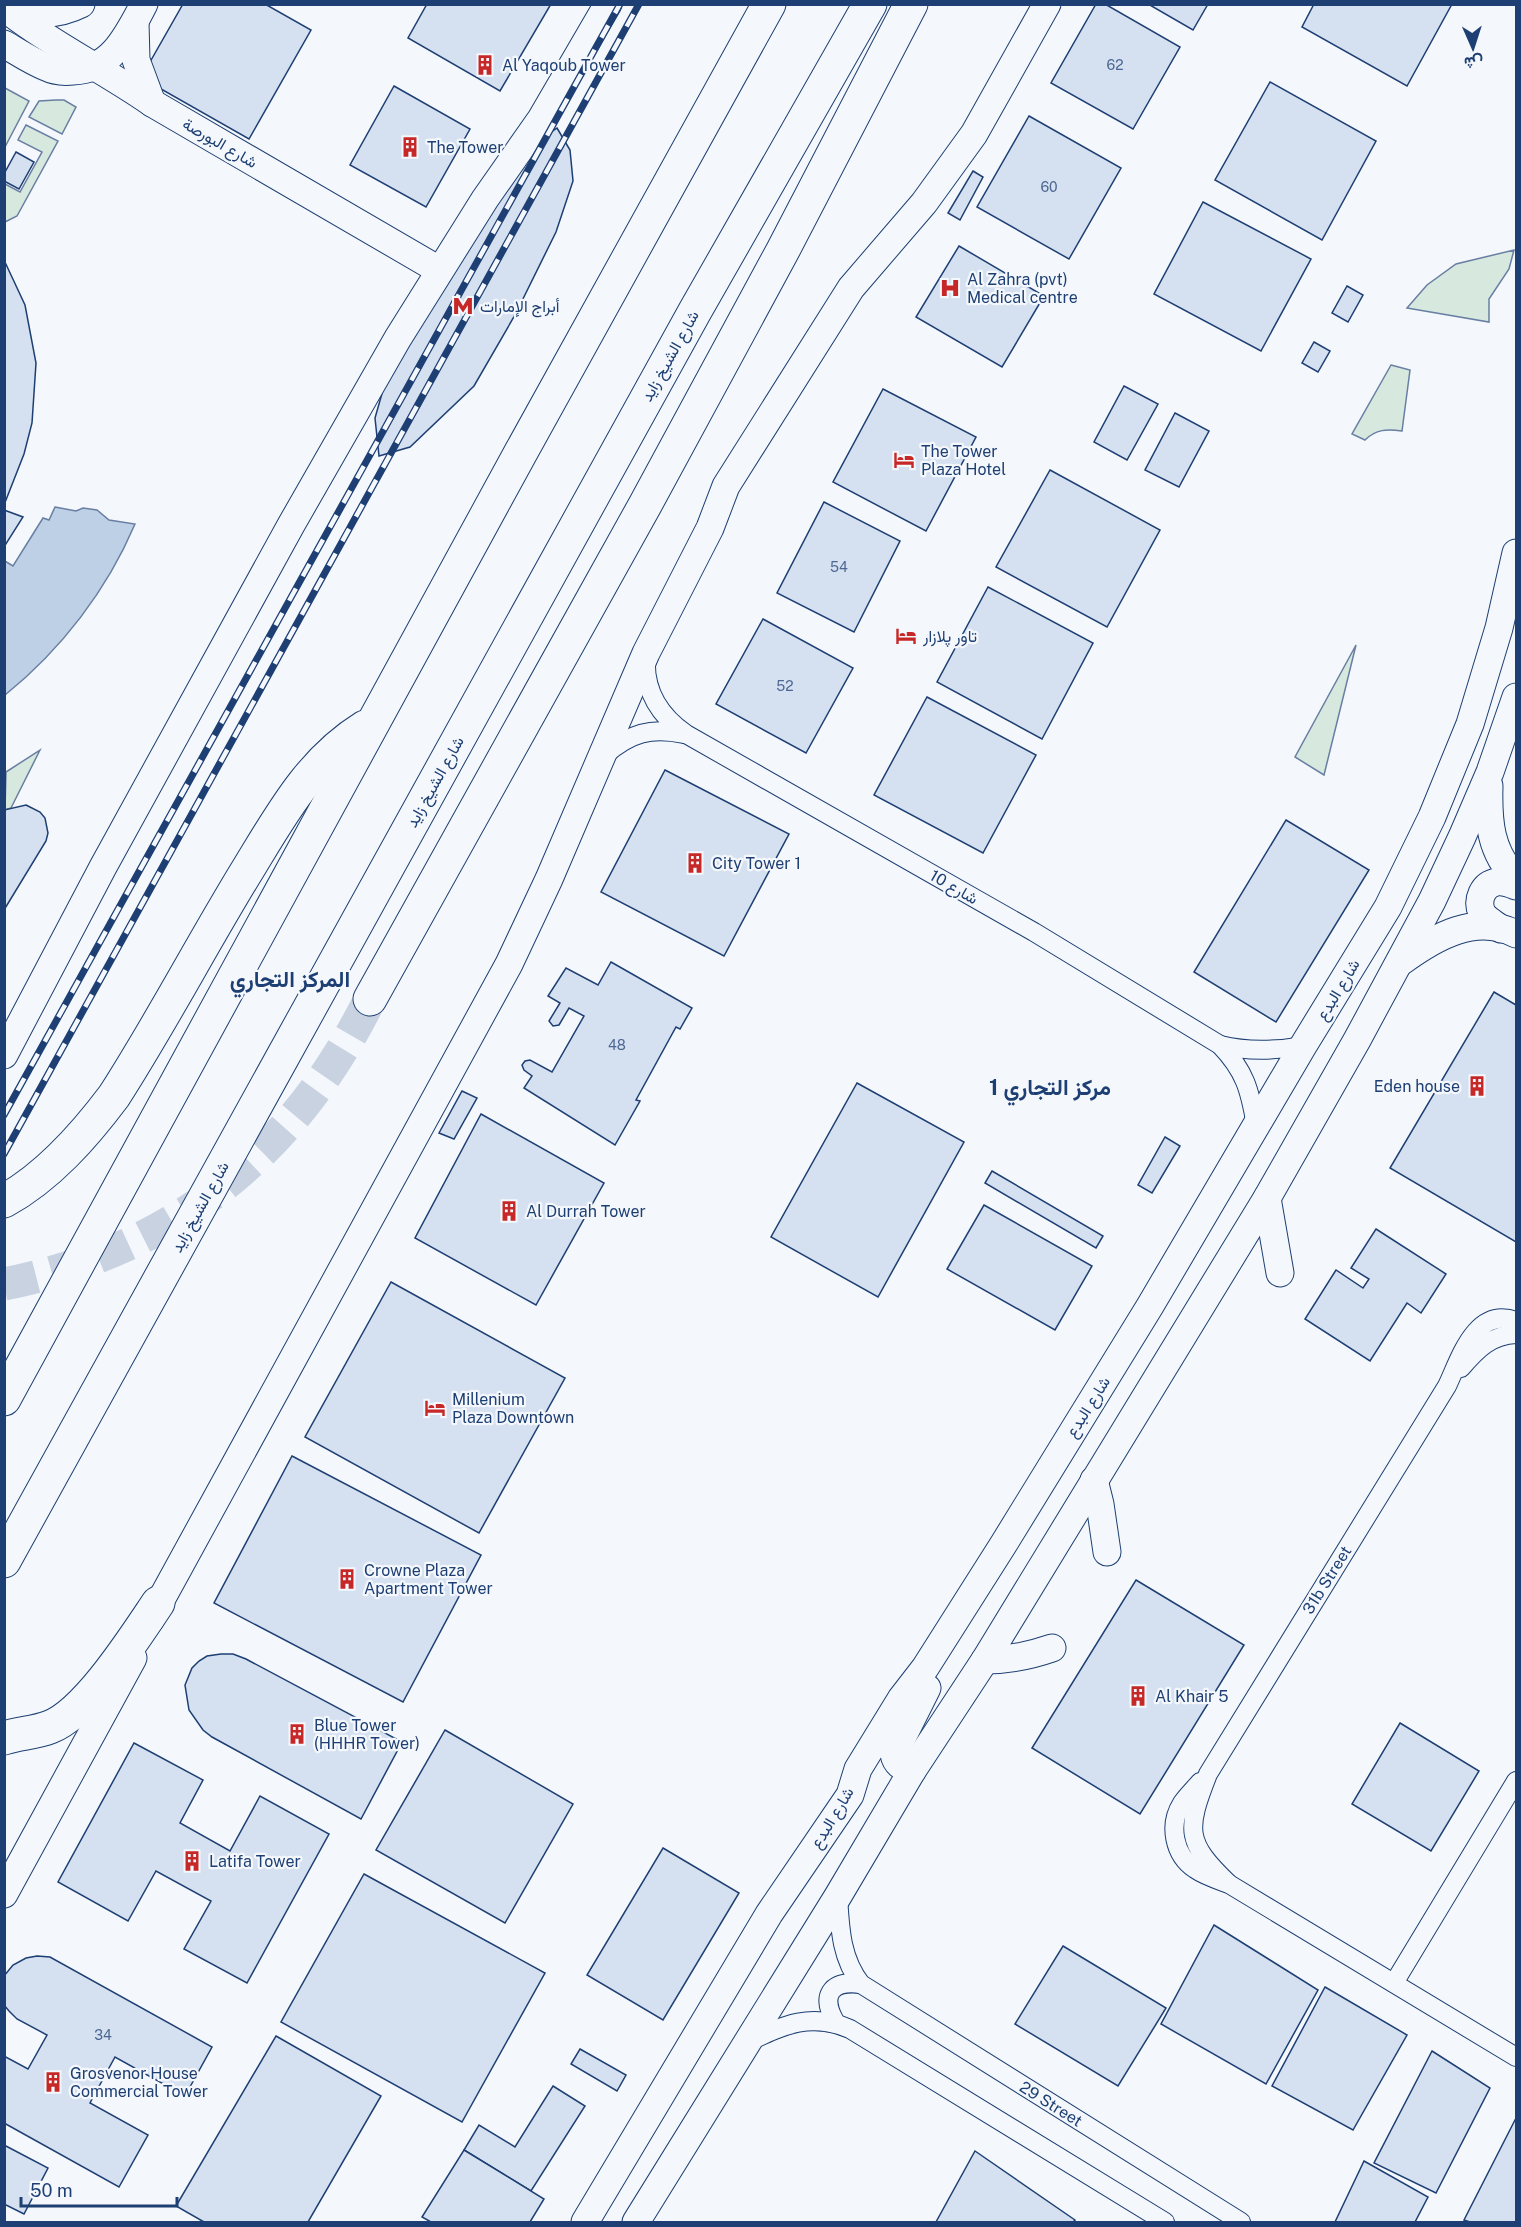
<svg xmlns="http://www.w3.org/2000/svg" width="1521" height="2227" font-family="'Public Sans',Vazirmatn,sans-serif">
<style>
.green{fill:#d7e8df;stroke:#687fa3;stroke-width:1.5}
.water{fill:#bed0e5;stroke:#687fa3;stroke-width:1.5}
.building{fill:#d5e0f0;stroke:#1d3f73;stroke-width:1.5}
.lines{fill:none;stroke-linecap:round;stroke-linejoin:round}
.highway-tunnel{stroke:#c9d2e0;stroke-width:33;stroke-dasharray:33 16;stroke-linecap:butt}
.street-casing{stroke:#1d3f73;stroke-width:20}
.secondary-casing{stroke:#1d3f73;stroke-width:29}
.highway-casing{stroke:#1d3f73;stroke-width:35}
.street{stroke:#f4f7fb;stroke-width:18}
.secondary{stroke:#f4f7fb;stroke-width:27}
.highway{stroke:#f4f7fb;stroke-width:33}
.rail-casing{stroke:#1d3f73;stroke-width:7}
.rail{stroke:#f4f7fb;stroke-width:4.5;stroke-dasharray:14;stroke-linecap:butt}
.labels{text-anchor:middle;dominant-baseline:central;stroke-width:4.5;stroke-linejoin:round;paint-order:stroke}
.number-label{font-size:14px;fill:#4b6792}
.poi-label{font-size:16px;fill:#1d3f73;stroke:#f4f7fb;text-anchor:start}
.street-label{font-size:16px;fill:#1d3f73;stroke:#f4f7fb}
.district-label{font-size:22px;font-weight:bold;fill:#1d3f73;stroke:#f4f7fb}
</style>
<rect width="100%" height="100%" fill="#f4f7fb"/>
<g class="green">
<polygon points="5,88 29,101 5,147"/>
<polygon points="56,100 64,100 76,107 62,134 29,117 39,101"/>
<polygon points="26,125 58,141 17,216 5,222 5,184 20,192 42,152 18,140"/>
<polygon points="1514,250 1509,269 1489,299 1489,322 1407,308 1427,285 1456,264"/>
<path d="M1391,365L1410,370L1402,431C1387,429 1376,429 1365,440L1352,434Z"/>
<polygon points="1356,645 1324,775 1295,757"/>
<polygon points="40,750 11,808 5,810 6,772"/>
</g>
<path class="water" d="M55,507L76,511L83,508L97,510L109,520L135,524C107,590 61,650 5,695V561L13,566L43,518L49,520Z"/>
<g class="building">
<polygon points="183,4 265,4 311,30 249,139 161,89 150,62"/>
<polygon points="427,4 551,4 500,91 408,38"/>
<polygon points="1096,4 1105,4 1180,47 1133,129 1051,83"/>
<polygon points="1148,4 1208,4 1193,30"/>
<polygon points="1314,4 1452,4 1407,86 1302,27"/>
<polygon points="1270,82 1376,141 1322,240 1215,180"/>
<polygon points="394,86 470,129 426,207 350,165"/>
<polygon points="1029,116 1121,168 1069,259 977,207"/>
<polygon points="557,128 570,150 573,181 556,232 515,315 474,386 410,447 379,456 375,418 389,369 524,149"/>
<polygon points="16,152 34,162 19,189 4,181 4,174"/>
<polygon points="973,171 983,177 960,220 948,213"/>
<polygon points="1203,202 1311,259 1261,351 1154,294"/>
<polygon points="959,246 1044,296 1002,367 916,317"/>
<polygon points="4,260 25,305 36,363 32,423 24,454 4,505"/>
<polygon points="1347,286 1363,295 1348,322 1332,313"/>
<polygon points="1314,342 1330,351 1318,372 1302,363"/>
<polygon points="1124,386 1158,404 1127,460 1094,442"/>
<polygon points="883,389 976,437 926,531 833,482"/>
<polygon points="1175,413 1209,431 1179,487 1145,470"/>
<polygon points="1050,470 1160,530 1107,627 996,567"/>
<polygon points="824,502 900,541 854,632 777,593"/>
<polygon points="4,510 23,517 4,547"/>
<polygon points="988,587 1093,643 1042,739 937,682"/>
<polygon points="763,619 853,668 806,753 716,704"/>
<polygon points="927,697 1036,755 983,853 874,795"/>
<polygon points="665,770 789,834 724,956 601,892"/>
<polygon points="26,805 40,812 45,818 48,833 46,841 4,910 4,810"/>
<polygon points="1286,820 1369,870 1276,1022 1194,972"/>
<polygon points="611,962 692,1008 680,1029 676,1027 636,1100 640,1101 615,1145 524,1088 532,1076 524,1070 522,1065 525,1061 530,1060 552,1072 584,1016 569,1008 559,1025 553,1026 549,1021 560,1003 548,996 566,968 598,985"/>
<polygon points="1494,992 1516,1005 1516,1242 1390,1168"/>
<polygon points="857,1083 964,1142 878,1297 771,1237"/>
<polygon points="462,1091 477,1098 454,1139 439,1133"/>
<polygon points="481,1114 604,1183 536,1305 415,1238"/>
<polygon points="1165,1137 1180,1146 1152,1193 1138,1185"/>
<polygon points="992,1171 1103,1236 1096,1248 985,1183"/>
<polygon points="984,1205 1092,1266 1055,1330 947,1269"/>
<polygon points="1376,1229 1446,1274 1421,1313 1407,1303 1370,1361 1305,1319 1336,1270 1363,1288 1369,1279 1351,1268"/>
<polygon points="391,1282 565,1378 479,1533 305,1437"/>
<polygon points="292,1456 481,1555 403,1702 214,1603"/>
<polygon points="1136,1580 1244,1645 1140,1814 1032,1748"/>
<polygon points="221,1654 233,1654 246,1659 402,1742 361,1819 212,1737 203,1730 189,1710 185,1685 192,1668 199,1661 207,1656"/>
<polygon points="1400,1723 1479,1771 1431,1851 1352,1804"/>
<polygon points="445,1730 573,1804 505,1923 376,1850"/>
<polygon points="134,1743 203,1780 180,1823 230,1851 260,1796 329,1834 247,1983 184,1949 211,1901 156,1871 128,1921 58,1882"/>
<polygon points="663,1848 739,1893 663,2020 587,1975"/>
<polygon points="364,1874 545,1973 462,2122 281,2022"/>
<polygon points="1214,1925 1318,1990 1266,2084 1161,2024"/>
<polygon points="1063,1946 1166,2008 1118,2086 1015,2024"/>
<polygon points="37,1956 50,1957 212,2047 185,2096 115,2057 90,2103 148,2135 119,2187 4,2123 4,2056 28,2069 47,2035 17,2019 9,2011 4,2005 4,1976 13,1965 26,1958"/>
<polygon points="1325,1987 1407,2035 1353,2130 1272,2086"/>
<polygon points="276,2036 381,2096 308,2222 204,2222 176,2206"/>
<polygon points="580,2049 626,2075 617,2091 571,2064"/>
<polygon points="1432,2051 1490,2088 1436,2193 1374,2163"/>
<polygon points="553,2086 585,2106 531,2191 464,2150 479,2125 515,2147"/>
<polygon points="1516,2118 1516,2222 1470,2222 1464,2220"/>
<polygon points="4,2145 48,2168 24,2214 4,2204"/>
<polygon points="464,2150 544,2199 530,2222 431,2222 422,2217"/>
<polygon points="975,2151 1075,2220 1073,2222 936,2222"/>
<polygon points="1364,2161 1428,2197 1415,2222 1335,2222"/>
</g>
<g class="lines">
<path class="highway-tunnel" d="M4,1284C174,1250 294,1153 370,999"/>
<g class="street-casing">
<g id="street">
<path d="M646,658C644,691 660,716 686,734L1034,932L1220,1045C1245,1071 1250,1090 1256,1126"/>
<path d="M605,755C630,733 651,727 684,734"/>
<path d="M1220,1045C1248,1052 1274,1051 1303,1046"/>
<path d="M1461,1368C1477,1349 1491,1335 1516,1334"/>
<path d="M1200,1782C1194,1789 1187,1796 1182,1803C1168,1825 1174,1855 1195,1869C1205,1876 1218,1880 1229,1884L1516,2057"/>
<path d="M1229,1884C1185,1842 1186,1830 1208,1774L1447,1386C1460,1359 1475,1306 1516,1321"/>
<path d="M838,1896C840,1929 841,1958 861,1984L1241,2222"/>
<polyline points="1394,1983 1516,1781"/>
<path d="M836,2023C820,1996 830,1980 861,1984"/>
<path d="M748,2042C784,2025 811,2012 850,2029L1165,2222"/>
</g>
</g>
<g class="secondary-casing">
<g id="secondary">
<path d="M6,9C52,45 105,70 152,103L439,270"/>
<path d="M9,9C34,15 57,16 81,4"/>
<polyline points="135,22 136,60 152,103"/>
<path d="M4,44C18,52 31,61 46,67C54,71 64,72 73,71C112,70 128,34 144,4"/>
<path d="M1489,786C1488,821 1490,852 1516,878"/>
<path d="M1501,929C1495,924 1486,920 1482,913C1476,900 1483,884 1497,882C1504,881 1511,884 1516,886"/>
<path d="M1402,961C1435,937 1476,913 1516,934"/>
<polyline points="4,1055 103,867 291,525 398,338 485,199 541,119 608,4"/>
<polyline points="1267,1198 1280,1273"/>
<polyline points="1094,1480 1100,1504 1107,1552"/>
<polyline points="150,1620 509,964 549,879 646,653 710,528 726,486 851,288 924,203 974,134 1047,4"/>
<path d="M985,1660C1009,1660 1029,1656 1052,1648"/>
<path d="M912,1771C903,1767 896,1765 894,1754L927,1688"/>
<polyline points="4,1894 133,1658"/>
<polyline points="585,2222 769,1914 850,1795 858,1769 901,1699 925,1668 1003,1545 1150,1306 1303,1046 1388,907 1432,817 1470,724 1499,628 1516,553"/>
<polyline points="636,2222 838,1896 912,1771 985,1660 1267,1198 1357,1040 1432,901 1462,837 1490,772 1516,697"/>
</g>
</g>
<g class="highway-casing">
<g id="highway">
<polyline points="370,999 645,505 782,252 911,4"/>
<path d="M4,1201C48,1177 84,1136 114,1096C161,1023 202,944 248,869C281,815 310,761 365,727"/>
<polyline points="4,1399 521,452 769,4"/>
<polyline points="4,1561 695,311 870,4"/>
<path d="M4,1738C19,1733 35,1733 50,1727C87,1713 135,1637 158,1603"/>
</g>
</g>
<use href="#street" class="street"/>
<use href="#secondary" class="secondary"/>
<use href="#highway" class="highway"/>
<g class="rail-casing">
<g id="rail">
<polyline points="4,1115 620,4"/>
<polyline points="4,1154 639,4"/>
</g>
</g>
<use href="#rail" class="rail"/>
</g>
<defs>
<g id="building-bare" transform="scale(1.62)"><path d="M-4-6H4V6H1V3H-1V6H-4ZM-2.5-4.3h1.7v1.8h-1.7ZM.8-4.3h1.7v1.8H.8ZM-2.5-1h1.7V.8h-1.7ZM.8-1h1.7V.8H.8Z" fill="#c62828" stroke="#f4f7fb" stroke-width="2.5" paint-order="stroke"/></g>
<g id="hospital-bare" transform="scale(1.62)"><path d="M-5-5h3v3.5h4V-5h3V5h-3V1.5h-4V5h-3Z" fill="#c62828" stroke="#f4f7fb" stroke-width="2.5" paint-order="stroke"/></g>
<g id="metro-bare" transform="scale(1.62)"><path d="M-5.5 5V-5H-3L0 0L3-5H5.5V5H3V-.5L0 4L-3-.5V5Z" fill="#c62828" stroke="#f4f7fb" stroke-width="2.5" paint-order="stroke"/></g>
<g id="hotel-bare" transform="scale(1.62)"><path d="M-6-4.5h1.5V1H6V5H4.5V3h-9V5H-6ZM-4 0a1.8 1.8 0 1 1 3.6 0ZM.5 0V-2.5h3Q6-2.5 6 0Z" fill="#c62828" stroke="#f4f7fb" stroke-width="2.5" paint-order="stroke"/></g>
</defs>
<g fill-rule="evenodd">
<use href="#building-bare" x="485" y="65"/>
<use href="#building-bare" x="410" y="147"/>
<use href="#hospital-bare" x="950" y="288"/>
<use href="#metro-bare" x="463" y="306"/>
<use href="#hotel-bare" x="904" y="460"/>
<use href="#hotel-bare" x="906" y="636"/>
<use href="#building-bare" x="695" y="863"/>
<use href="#building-bare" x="1477" y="1086"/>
<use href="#building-bare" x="509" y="1211"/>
<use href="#hotel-bare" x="435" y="1408"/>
<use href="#building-bare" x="347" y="1579"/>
<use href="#building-bare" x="1138" y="1696"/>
<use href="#building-bare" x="297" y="1734"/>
<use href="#building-bare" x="192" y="1861"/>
<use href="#building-bare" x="53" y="2082"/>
</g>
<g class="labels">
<g class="number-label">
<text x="1115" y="65">62</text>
<text x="1049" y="187">60</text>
<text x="839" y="567">54</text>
<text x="785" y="686">52</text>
<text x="617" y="1045">48</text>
<text x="103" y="2035">34</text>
</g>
<g class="poi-label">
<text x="502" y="65">Al Yaqoub Tower</text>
<text x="427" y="147">The Tower</text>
<text x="967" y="279">Al Zahra (pvt)<tspan x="967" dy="18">Medical centre</tspan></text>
<text x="480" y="306">أبراج الإمارات</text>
<text x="921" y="451">The Tower<tspan x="921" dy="18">Plaza Hotel</tspan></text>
<text x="923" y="636">تاور پلازار</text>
<text x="712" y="863">City Tower 1</text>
<text x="1460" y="1086" text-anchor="end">Eden house</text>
<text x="526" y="1211">Al Durrah Tower</text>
<text x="452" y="1399">Millenium<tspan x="452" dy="18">Plaza Downtown</tspan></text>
<text x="364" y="1570">Crowne Plaza<tspan x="364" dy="18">Apartment Tower</tspan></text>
<text x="1155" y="1696">Al Khair 5</text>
<text x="314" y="1725">Blue Tower<tspan x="314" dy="18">(HHHR Tower)</tspan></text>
<text x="209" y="1861">Latifa Tower</text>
<text x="70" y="2073">Grosvenor House<tspan x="70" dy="18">Commercial Tower</tspan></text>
</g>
<g class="street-label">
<text transform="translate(220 143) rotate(30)">شارع البورصة</text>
<text transform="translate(670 356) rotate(-61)">شارع الشيخ زايد</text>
<text transform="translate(435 782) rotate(-61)">شارع الشيخ زايد</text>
<text transform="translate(954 887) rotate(30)">شارع 10</text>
<text transform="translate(1338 990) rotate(-59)">شارع البدع</text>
<text transform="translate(200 1207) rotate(-61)">شارع الشيخ زايد</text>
<text transform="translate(1088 1407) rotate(-58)">شارع البدع</text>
<text transform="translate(1327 1580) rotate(-58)">31b Street</text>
<text transform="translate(832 1818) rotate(-59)">شارع البدع</text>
<text transform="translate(1051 2104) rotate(32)">29 Street</text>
</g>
<g class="district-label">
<text x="290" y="979">المركز التجاري</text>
<text x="1050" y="1087">مركز التجاري 1</text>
</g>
</g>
<rect width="1521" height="2227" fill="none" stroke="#1d3f73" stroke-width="12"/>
<g transform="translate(1473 48) rotate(177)" stroke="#f4f7fb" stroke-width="4.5" paint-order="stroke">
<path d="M0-4.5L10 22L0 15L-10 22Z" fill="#1d3f73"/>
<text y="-9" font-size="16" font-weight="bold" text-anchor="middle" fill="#1d3f73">ش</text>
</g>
<path d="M21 2197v9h156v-9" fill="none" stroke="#1d3f73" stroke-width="3"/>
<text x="30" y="2197" font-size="18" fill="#1d3f73" stroke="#f4f7fb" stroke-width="4.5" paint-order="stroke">50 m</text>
</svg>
